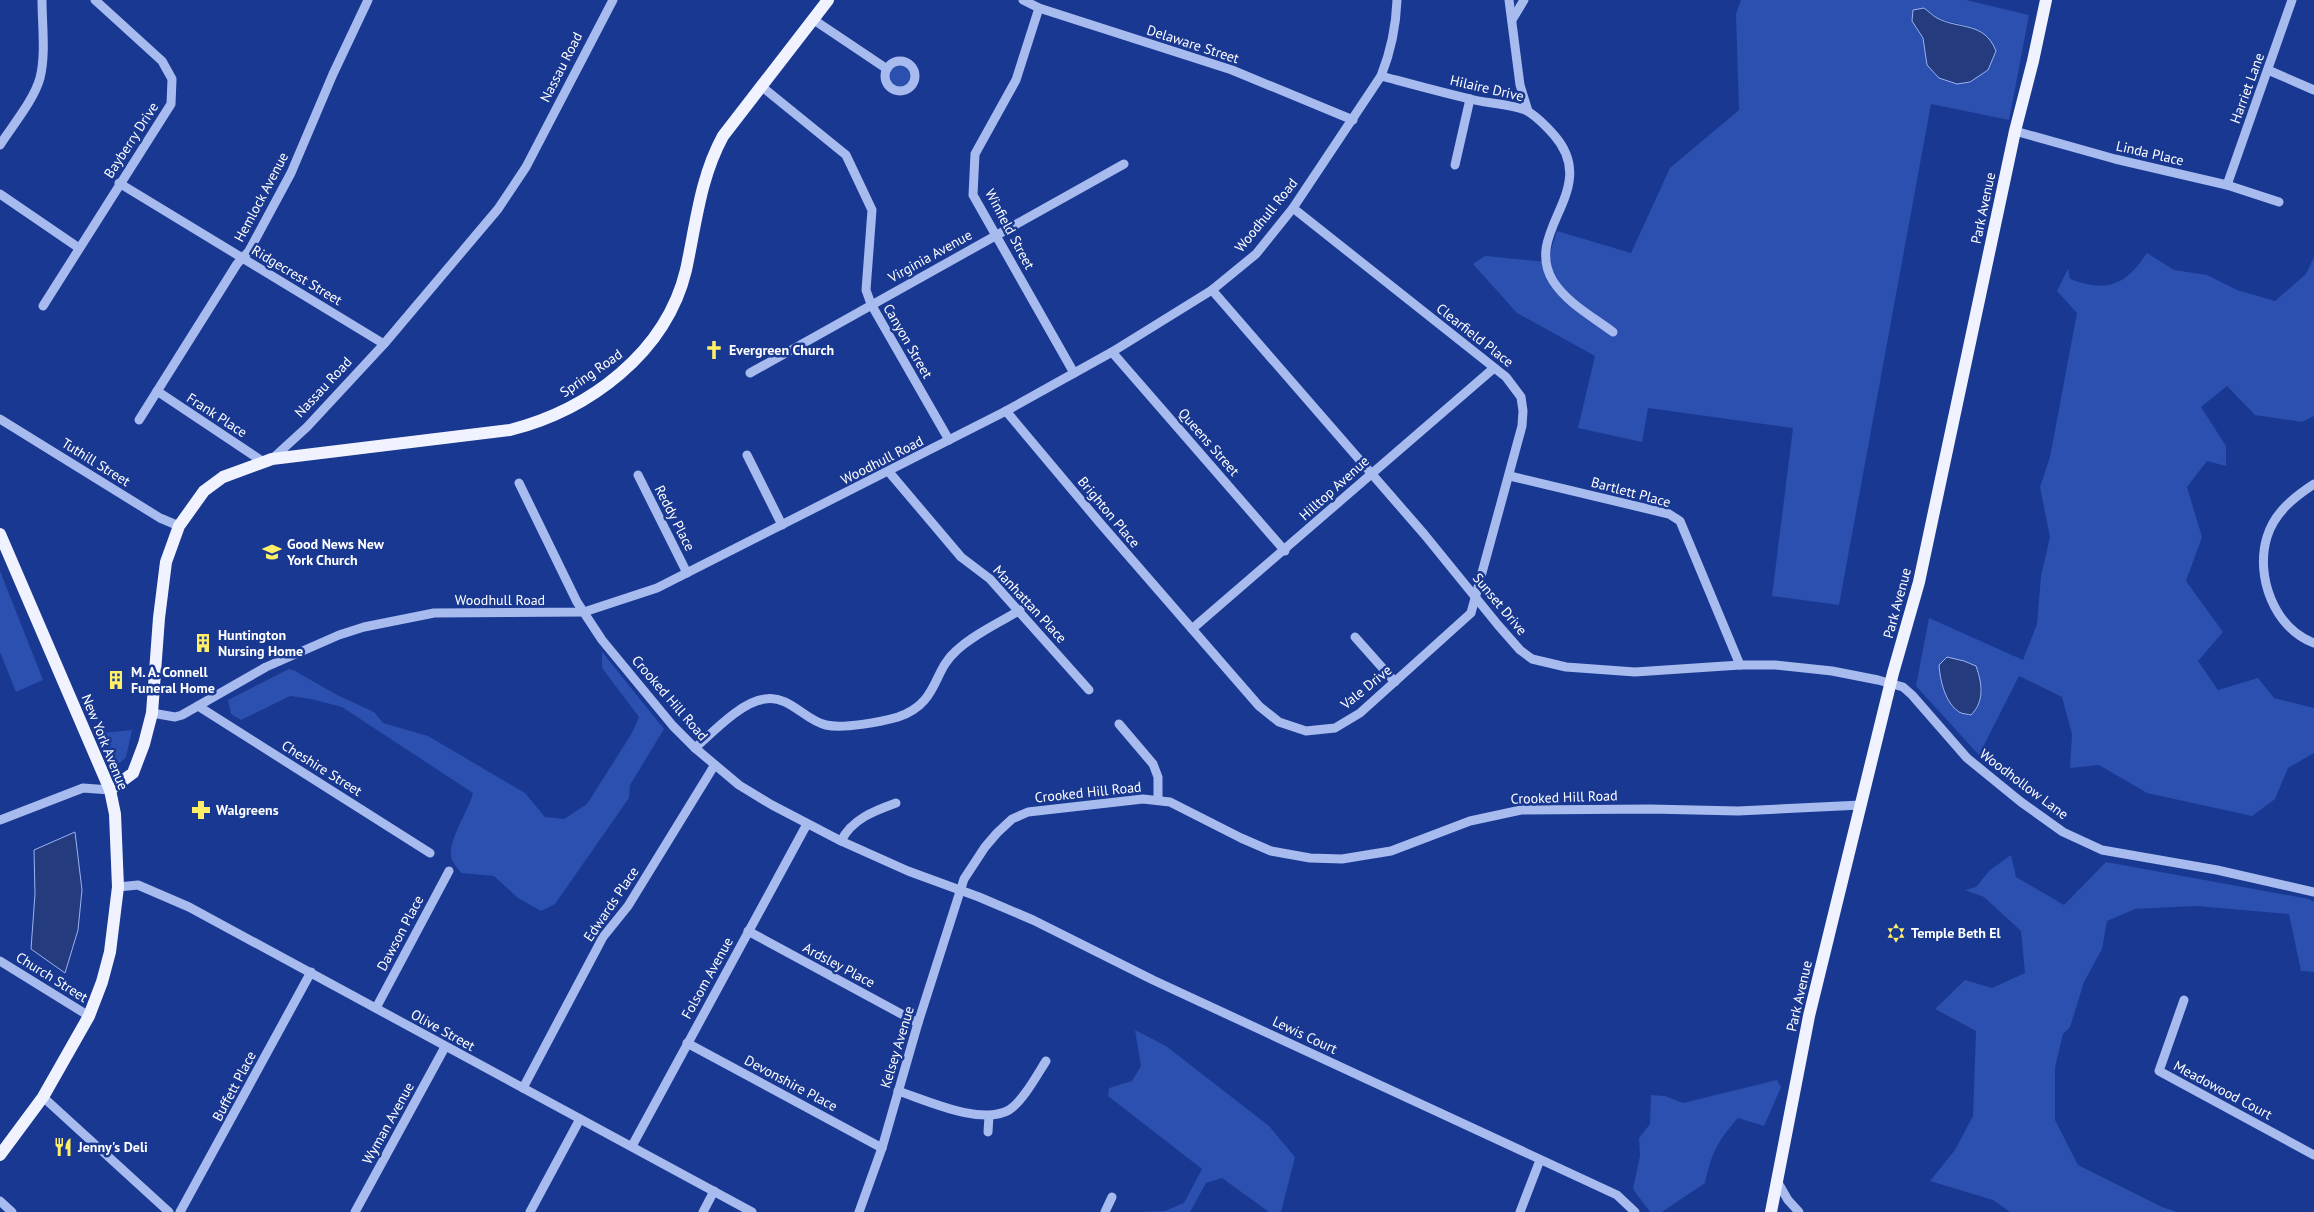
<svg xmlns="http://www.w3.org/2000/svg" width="2314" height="1212" font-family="'PT Sans',sans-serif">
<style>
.green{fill:#2b50af;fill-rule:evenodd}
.water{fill:#243b7e;stroke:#9ab3f2}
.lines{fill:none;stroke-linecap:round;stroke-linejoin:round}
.minor{stroke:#a7bbef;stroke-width:9}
.major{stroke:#f0f3ff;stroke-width:12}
.labels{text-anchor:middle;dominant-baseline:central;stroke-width:5;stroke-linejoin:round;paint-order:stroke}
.street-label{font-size:14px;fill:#fff;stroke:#193891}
.poi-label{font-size:14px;font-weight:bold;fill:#fff;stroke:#193891;text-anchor:start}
</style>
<rect width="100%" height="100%" fill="#193891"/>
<g class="green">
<path d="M1741,0H1966L2029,15L2009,120L1931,104L1839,605L1772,596L1793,428L1648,408L1642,442L1578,428L1595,356L1517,313L1473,264L1485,256L1547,262L1557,231L1631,253L1670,168L1739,110L1736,14ZM1924,8L1937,18L1974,28L1927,65L1923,38Z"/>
<circle cx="900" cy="76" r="11"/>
<path d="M2147,253L2174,270L2207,275L2237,290L2275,301L2306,274L2314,257V416L2302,422L2255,415L2227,386L2201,407L2226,446V466L2207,461L2187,487L2202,537L2186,581L2223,632L2198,661L2218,690L2258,678L2274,698L2314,708V753L2288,768L2275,799L2252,816L2147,793L2099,765L2070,768L2072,734L2062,697L2019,676L1979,755L1916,686L1929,618L2023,660L2037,624L2041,576L2050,537L2040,487L2050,457L2077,313L2057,291L2068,269L2070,279C2107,293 2126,285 2147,253Z"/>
<polygon points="0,571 43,680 16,692 0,652"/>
<path d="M602,652L664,729L630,785L629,798L555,904L541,911L518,898L494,876L461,873C458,869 454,864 452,860C446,842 468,813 473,793L342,707L311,699L290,696L241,720L231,714L228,700L289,669L295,671L337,695L374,712L383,723L428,736L525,793L545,817L564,819L587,804L632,733L639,717L602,668Z"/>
<polygon points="132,730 126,757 120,763 114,762 101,733"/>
<polygon points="2011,855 2016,877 2064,905 2106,862 2309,899 2314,902 2314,972 2301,971 2289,914 2196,906 2135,909 2107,921 2102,949 2084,982 2070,1027 2063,1034 2055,1067 2055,1120 2078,1165 2162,1207 2177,1212 2010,1212 1993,1200 1930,1181 1955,1150 1973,1116 1976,1031 1935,1009 1965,980 1992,988 2025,973 2021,931 1984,897 1965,890 1976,887 1990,870"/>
<polygon points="1135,1030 1166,1046 1269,1126 1295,1157 1281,1212 1269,1212 1222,1178 1206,1183 1190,1212 1137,1212 1165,1211 1184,1203 1202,1169 1108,1096 1109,1088 1132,1081 1141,1066"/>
<path d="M1777,1080L1781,1087L1764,1126L1738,1118C1717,1142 1712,1152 1705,1183L1662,1212H1650L1633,1189L1640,1156L1639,1138L1650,1124L1651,1095L1665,1096L1683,1103Z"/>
</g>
<g class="water">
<path d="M1924,8C1928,11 1932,15 1937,18C1960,30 1984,21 1996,51L1988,70L1970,82L1957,84L1939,78L1927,65L1923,38L1912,21L1913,10Z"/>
<path d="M1947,657L1964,661L1976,666C1982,683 1985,701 1971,715C1968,714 1962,714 1959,712C1945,703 1940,680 1939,665Z"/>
<polygon points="75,832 82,890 78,930 65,973 31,949 35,894 34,850"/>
</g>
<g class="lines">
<g class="minor">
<polyline points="1023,0 1039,8 1232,70 1353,120"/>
<polyline points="1509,0 1520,85 1528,111"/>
<polyline points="1039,8 1016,80 975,154 973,195 1074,373"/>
<polyline points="814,20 887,69"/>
<polyline points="1512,20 1524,0"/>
<circle cx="900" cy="76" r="15"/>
<polyline points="2268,70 2314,90"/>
<path d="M1381,76C1411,84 1440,92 1470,99C1483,103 1519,105 1529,112C1538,118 1547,127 1554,135C1602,190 1522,230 1553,281C1567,303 1593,317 1613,332"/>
<polyline points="761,86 846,155 872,210 866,290 871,304 949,440"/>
<polyline points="2015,131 2115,159 2227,185 2279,202"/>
<path d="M0,145C12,126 34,100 40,78C46,54 42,25 42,0"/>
<polyline points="1455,165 1470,99"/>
<polyline points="119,183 384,344"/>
<polyline points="2227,185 2292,0"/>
<polyline points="0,194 79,248"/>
<polyline points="1212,290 1424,534 1498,625 1520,650 1532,659 1566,667 1635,672 1740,665 1775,665 1832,671 1878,680 1903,687 1912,695 1967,758 2021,802 2063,832 2102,850 2217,870 2314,892"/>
<polyline points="43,306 171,104 172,79 162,61 95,0"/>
<polyline points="1112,352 1285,551"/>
<polyline points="750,373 1124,164"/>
<polyline points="157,391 262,461"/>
<polyline points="1006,411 1100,523 1259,706 1279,722 1306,731 1335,728 1360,713 1471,613 1522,426 1523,411 1521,397 1506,377 1293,208"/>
<polyline points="0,419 160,518 179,526"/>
<polyline points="139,420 237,264 249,251 291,173 333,74 368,0"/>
<polyline points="747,455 782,525"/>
<polyline points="272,459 307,427 384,344 498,209 526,167 613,0"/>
<polyline points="889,472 961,557 990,579 1089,690"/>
<polyline points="638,475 687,573"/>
<polyline points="1510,476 1669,514 1680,521 1740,665"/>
<polyline points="519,483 577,602 602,640 673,726 695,748 739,785 772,805 841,841 908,871 979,897 1033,920 1153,980 1617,1195 1635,1212"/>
<path d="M2314,484C2294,497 2274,513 2267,537C2255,576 2274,628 2314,643"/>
<polyline points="1192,629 1494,368"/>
<polyline points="1355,637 1395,682"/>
<polyline points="198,706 430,853"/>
<path d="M152,713L175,717L182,715L266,667L339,635L364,627L434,613L584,612L657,588L1006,411L1112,352L1212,290L1256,254L1293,208L1381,76C1391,51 1396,27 1397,0"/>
<polyline points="1119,724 1153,764 1158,777 1158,800"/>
<path d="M695,748C712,733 742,701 765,699C790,695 804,720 826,725C843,729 881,722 898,717C939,703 932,672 956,651C974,634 999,623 1020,610"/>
<polyline points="0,820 83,788 110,790"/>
<path d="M841,841C852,819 874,811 896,803"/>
<polyline points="118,887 138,885 189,907 752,1212"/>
<polyline points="748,931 918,1023"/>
<polyline points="0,961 89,1016"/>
<polyline points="2184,1000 2159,1071 2314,1155"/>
<polyline points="376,1008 449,871"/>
<polyline points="687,1043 882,1148"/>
<polyline points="523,1088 603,937 628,906 714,766"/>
<path d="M898,1091C926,1100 981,1126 1009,1110C1023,1101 1037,1075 1046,1061"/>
<polyline points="43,1097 169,1212"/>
<polyline points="988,1132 989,1116"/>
<polyline points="632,1146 807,824"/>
<polyline points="1777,1181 1788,1200 1799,1212"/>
<polyline points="0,1201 12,1212"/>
<polyline points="180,1212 311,972"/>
<polyline points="355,1212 445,1047"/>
<polyline points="530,1212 580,1119"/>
<polyline points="703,1212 714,1191"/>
<polyline points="859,1212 882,1148 918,1023 964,879 985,847 997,833 1012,819 1028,812 1143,799 1170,802 1241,838 1271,851 1310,858 1342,859 1391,851 1470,821 1521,810 1650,809 1738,811 1861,805"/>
<polyline points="1105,1212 1112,1197"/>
<polyline points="1520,1212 1540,1160"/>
</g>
<g class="major">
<polyline points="0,534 110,790 115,814 118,887 110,952 102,982 89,1016 43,1097 0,1155"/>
<path d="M110,790L133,773L144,744L152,713L159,618L166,562L179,526L204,491L223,477L272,459L510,430C589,410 666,353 686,270C696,224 700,178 723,136L828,0"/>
<polyline points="1771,1212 1809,1016 1893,673 1919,582 2015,131 2033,61 2046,0"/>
</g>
</g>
<defs>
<g id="church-bare" transform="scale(1.5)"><path d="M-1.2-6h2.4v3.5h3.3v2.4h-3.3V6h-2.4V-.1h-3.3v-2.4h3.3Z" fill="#fe6" stroke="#193891" stroke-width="2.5" paint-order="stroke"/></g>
<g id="school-bare" transform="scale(1.5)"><path d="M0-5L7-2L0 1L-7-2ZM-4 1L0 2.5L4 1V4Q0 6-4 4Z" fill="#fe6" stroke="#193891" stroke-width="2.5" paint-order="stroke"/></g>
<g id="building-bare" transform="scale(1.5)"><path d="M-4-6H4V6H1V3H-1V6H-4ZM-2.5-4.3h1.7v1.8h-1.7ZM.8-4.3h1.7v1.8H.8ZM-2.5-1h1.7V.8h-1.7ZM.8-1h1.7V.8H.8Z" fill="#fe6" stroke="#193891" stroke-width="2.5" paint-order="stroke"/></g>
<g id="pharmacy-bare" transform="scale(1.5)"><path d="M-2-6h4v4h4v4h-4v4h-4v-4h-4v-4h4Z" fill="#fe6" stroke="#193891" stroke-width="2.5" paint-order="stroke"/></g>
<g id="synagogue-bare" transform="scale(1.5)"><path d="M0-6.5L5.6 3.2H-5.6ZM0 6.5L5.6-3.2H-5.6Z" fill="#fe6" stroke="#193891" stroke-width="2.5" paint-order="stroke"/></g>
<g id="restaurant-bare" transform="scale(1.5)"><path d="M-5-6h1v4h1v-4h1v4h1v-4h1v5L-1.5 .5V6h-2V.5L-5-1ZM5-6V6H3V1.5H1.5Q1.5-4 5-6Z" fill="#fe6" stroke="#193891" stroke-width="2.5" paint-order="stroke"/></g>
</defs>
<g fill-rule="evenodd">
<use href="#church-bare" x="714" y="350"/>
<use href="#school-bare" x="272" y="552"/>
<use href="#building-bare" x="203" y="643"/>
<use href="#building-bare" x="116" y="680"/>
<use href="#pharmacy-bare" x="201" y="810"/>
<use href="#synagogue-bare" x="1896" y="933"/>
<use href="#restaurant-bare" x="63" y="1147"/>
</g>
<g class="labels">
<g class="street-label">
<text transform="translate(1193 44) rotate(18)">Delaware Street</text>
<text transform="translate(561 67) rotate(-63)">Nassau Road</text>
<text transform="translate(1487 88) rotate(13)">Hilaire Drive</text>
<text transform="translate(2247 88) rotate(-70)">Harriet Lane</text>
<text transform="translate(131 140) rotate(-57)">Bayberry Drive</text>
<text transform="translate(2150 153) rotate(13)">Linda Place</text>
<text transform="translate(261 197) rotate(-62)">Hemlock Avenue</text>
<text transform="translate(1983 208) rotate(-78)">Park Avenue</text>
<text transform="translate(1266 215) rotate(-51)">Woodhull Road</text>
<text transform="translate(1010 229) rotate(62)">Winfield Street</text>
<text transform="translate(930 256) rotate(-29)">Virginia Avenue</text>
<text transform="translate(297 275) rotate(31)">Ridgecrest Street</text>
<text transform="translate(1475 335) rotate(38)">Clearfield Place</text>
<text transform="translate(908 341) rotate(60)">Canyon Street</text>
<text transform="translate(591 373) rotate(-35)">Spring Road</text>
<text transform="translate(323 387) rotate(-47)">Nassau Road</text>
<text transform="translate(217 415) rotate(33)">Frank Place</text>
<text transform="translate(1209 442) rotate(49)">Queens Street</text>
<text transform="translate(882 460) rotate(-27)">Woodhull Road</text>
<text transform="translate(96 462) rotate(32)">Tuthill Street</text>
<text transform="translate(1334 488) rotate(-42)">Hilltop Avenue</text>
<text transform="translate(1631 492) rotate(15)">Bartlett Place</text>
<text transform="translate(1109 512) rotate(50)">Brighton Place</text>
<text transform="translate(675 518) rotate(63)">Reddy Place</text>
<text x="500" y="600">Woodhull Road</text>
<text transform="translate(1897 603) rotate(-75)">Park Avenue</text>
<text transform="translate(1030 604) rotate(47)">Manhattan Place</text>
<text transform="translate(1500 604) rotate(50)">Sunset Drive</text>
<text transform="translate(1366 687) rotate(-39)">Vale Drive</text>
<text transform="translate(670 698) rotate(49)">Crooked Hill Road</text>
<text transform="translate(105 742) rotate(68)">New York Avenue</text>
<text transform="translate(322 768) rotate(32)">Cheshire Street</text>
<text transform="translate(2024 784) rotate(37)">Woodhollow Lane</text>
<text transform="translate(1088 792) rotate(-6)">Crooked Hill Road</text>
<text transform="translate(1564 797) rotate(-2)">Crooked Hill Road</text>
<text transform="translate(611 904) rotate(-56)">Edwards Place</text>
<text transform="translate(400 933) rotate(-62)">Dawson Place</text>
<text transform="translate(839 965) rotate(28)">Ardsley Place</text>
<text transform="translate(52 977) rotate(32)">Church Street</text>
<text transform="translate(707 978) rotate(-61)">Folsom Avenue</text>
<text transform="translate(1799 996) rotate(-77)">Park Avenue</text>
<text transform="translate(443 1030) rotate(29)">Olive Street</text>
<text transform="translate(1305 1035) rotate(25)">Lewis Court</text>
<text transform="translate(897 1047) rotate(-73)">Kelsey Avenue</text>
<text transform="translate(791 1083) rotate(28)">Devonshire Place</text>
<text transform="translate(234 1086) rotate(-62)">Buffett Place</text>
<text transform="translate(2223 1090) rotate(28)">Meadowood Court</text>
<text transform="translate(388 1123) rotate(-61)">Wyman Avenue</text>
</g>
<g class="poi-label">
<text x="729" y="350">Evergreen Church</text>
<text x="287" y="544">Good News New<tspan x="287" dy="16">York Church</tspan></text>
<text x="218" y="635">Huntington<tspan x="218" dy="16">Nursing Home</tspan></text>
<text x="131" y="672">M. A. Connell<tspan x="131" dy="16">Funeral Home</tspan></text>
<text x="216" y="810">Walgreens</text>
<text x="1911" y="933">Temple Beth El</text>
<text x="78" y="1147">Jenny's Deli</text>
</g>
</g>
</svg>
